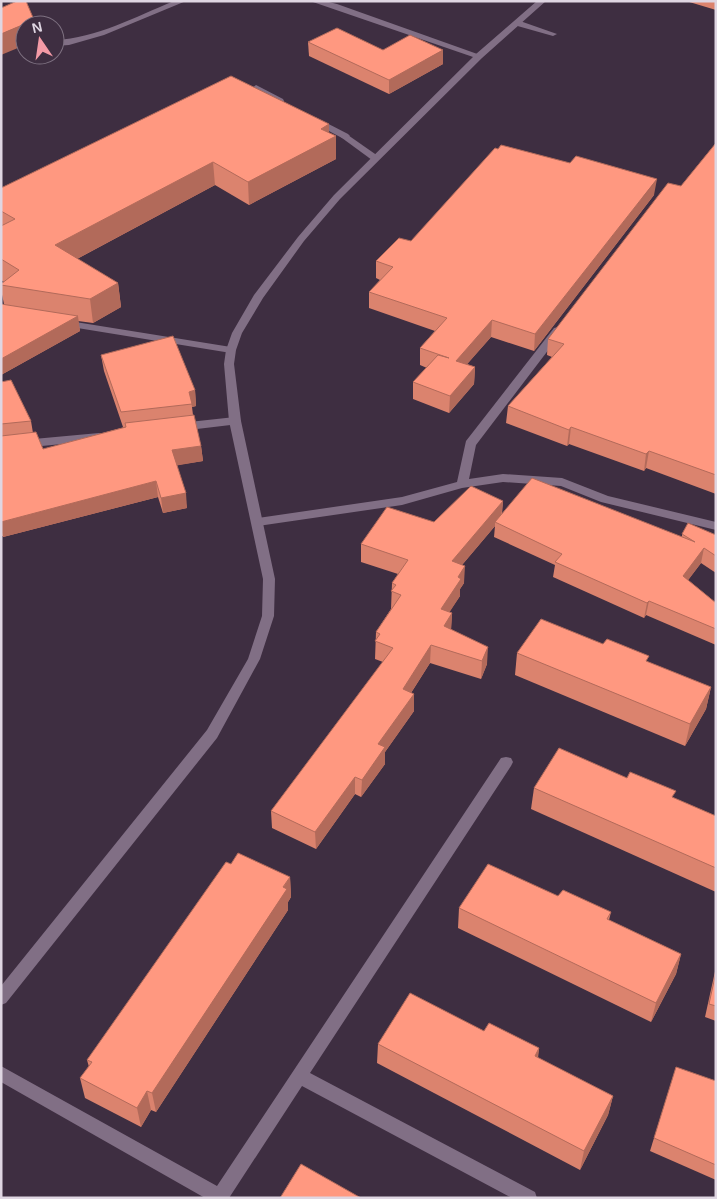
<svg xmlns="http://www.w3.org/2000/svg" width="717" height="1199" font-family="Arial,sans-serif">
<style>
.lines{fill:none;stroke-linecap:round;stroke-linejoin:round}
.service{fill:#816f85;fill-rule:evenodd}
.minor{fill:#816f85;fill-rule:evenodd}
.tertiary{fill:#816f85;fill-rule:evenodd}
.wall{fill:#db836e}
.shaded-wall{fill:#b26a5a}
.building{fill:#ff9880;stroke:#b26a5a}
</style>
<rect width="100%" height="100%" fill="#3e2e41"/>
<g class="lines">
<g class="service">
<path d="M174,1H186L104,35L69,45L55,46V40C97,38 135,17 174,1Z"/>
<polygon points="256,85 283,99 284,101 283,103 277,103 253,90 252,88"/>
<polygon points="315,117 348,134 350,136 345,139 342,138 312,122 312,118"/>
</g>
<g class="minor">
<polygon points="310,1 325,1 337,4 483,56 476,58"/>
<polygon points="514,21 520,21 557,34 553,36 514,25"/>
<polygon points="345,133 378,156 378,160 372,160 342,138 340,136"/>
<polygon points="63,320 231,347 236,350 231,353 59,325 58,323"/>
<polygon points="558,327 562,328 563,330 562,332 476,445 469,479 503,474 562,478 608,496 716,522 716,530 601,502 561,486 503,482 462,488 402,505 258,526 254,525 252,522 258,518 402,497 457,482 466,441 554,328"/>
<polygon points="235,417 239,418 241,421 239,424 180,431 174,427 180,423"/>
<polygon points="99,433 105,437 103,440 1,450 1,442"/>
<polygon points="506,757 511,758 513,762 511,766 310,1073 535,1192 537,1198 512,1198 302,1086 229,1198 205,1198 1,1082 1,1066 217,1186 501,758"/>
</g>
<polygon class="tertiary" points="537,1 546,1 482,58 340,199 304,241 263,298 242,333 236,350 234,364 241,421 275,579 274,616 260,659 217,738 6,1003 1,1005 1,986 207,730 248,659 262,616 263,579 229,421 224,364 226,350 232,333 254,295 298,237 334,195 476,54"/>
</g>
<g class="wall">
<polygon points="686,1 716,1 716,10"/>
<polygon points="308,42 383,50 443,64 389,94 309,56"/>
<polygon points="329,124 329,133 336,136 336,159 249,205 215,185 77,259 118,283 121,307 93,323 78,321 80,331 1,375 1,304 4,304 1,290 1,284 4,282 1,280 1,188"/>
<polygon points="716,143 716,494 646,468 644,471 569,444 567,446 506,423 508,406 552,357 547,355 548,339 681,186"/>
<polygon points="654,195 534,351 491,337 467,364 475,367 474,384 449,413 413,399 413,382 427,368 420,365 420,348 435,331 369,308 369,292 380,280 376,278 376,261 411,241"/>
<polygon points="101,355 195,390 196,406 192,407 193,415 201,446 203,461 177,465 187,508 163,513 158,497 3,537 3,536 1,536 1,382 31,421 33,433 43,449 125,427 123,427 104,371"/>
<polygon points="503,501 502,514 682,537 682,534 716,535 716,573 701,563 688,580 716,603 716,645 646,615 644,618 553,577 555,565 494,537 495,526 462,565 464,583 460,589 460,596 449,612 452,613 451,629 487,664 481,679 430,663 411,693 414,694 414,711 385,752 385,764 361,797 355,794 316,849 272,828 271,811 383,662 375,659 376,632 391,609 392,583 398,574 361,562 361,544"/>
<polygon points="517,653 648,662 711,687 706,709 685,746 515,675"/>
<polygon points="534,788 674,798 716,816 716,892 531,809"/>
<polygon points="231,864 290,877 291,897 288,902 288,910 156,1112 151,1110 141,1127 85,1098 80,1078 89,1067 87,1060"/>
<polygon points="558,896 611,912 609,920 681,954 676,974 651,1022 458,928 459,908"/>
<polygon points="716,967 716,1021 705,1017"/>
<polygon points="484,1031 539,1048 538,1058 613,1096 608,1115 580,1170 377,1063 378,1044"/>
<polygon points="716,1081 716,1180 650,1151 654,1138"/>
</g>
<g class="shaded-wall">
<polygon points="34,20 35,25 25,25 25,45 1,55 1,34"/>
<polygon points="443,50 443,64 389,94 389,80"/>
<polygon points="329,124 329,140 336,136 336,159 249,205 248,182 321,129"/>
<polygon points="213,162 215,185 58,269 55,245"/>
<polygon points="657,179 654,195 534,351 535,334"/>
<polygon points="118,283 121,307 93,323 90,299"/>
<polygon points="78,316 80,331 1,375 1,359"/>
<polygon points="492,320 491,337 455,378 456,361"/>
<polygon points="475,367 474,384 449,413 450,396"/>
<polygon points="195,390 196,406 192,407 189,392"/>
<polygon points="571,427 569,444 567,446 569,430"/>
<polygon points="201,446 203,461 174,466 172,450"/>
<polygon points="649,451 646,468 644,471 646,454"/>
<polygon points="156,481 158,497 3,537 1,528 1,522"/>
<polygon points="186,493 187,508 163,513 161,498"/>
<polygon points="503,501 501,518 495,522 495,526 451,578 452,561"/>
<polygon points="704,548 701,563 680,591 683,576"/>
<polygon points="465,566 464,583 460,589 460,596 440,627 441,609 458,577"/>
<polygon points="649,601 646,615 644,618 647,603"/>
<polygon points="452,613 451,631 444,626"/>
<polygon points="431,645 430,663 402,707 403,689"/>
<polygon points="488,647 487,664 481,679 482,661"/>
<polygon points="711,687 706,709 685,746 690,724"/>
<polygon points="414,694 414,711 385,752 385,764 361,797 362,780 378,744"/>
<polygon points="355,777 355,794 316,849 315,832"/>
<polygon points="290,877 291,897 288,902 288,910 156,1112 152,1093"/>
<polygon points="681,954 676,974 651,1022 656,1003"/>
<polygon points="539,1048 536,1067 535,1056"/>
<polygon points="147,1091 151,1110 141,1127 137,1108"/>
<polygon points="613,1096 608,1115 580,1170 584,1151"/>
</g>
<g class="building">
<polygon points="17,1 26,1 34,20 1,34 1,8"/>
<polygon points="337,28 383,50 410,35 443,50 389,80 308,42"/>
<polygon points="231,76 329,124 321,129 336,136 248,182 213,162 55,245 118,283 90,299 1,285 1,284 19,270 1,259 1,226 15,219 1,211 1,188"/>
<polygon points="716,143 716,475 649,451 646,454 571,427 569,430 508,406 564,344 548,339 668,183 681,186"/>
<polygon points="501,145 570,163 576,156 657,179 535,334 492,320 456,361 475,367 450,396 413,382 438,355 449,358 420,348 447,318 369,292 393,267 376,261 399,238 411,241 495,148 498,149"/>
<polygon points="1,304 78,316 1,359"/>
<polygon points="173,336 195,390 189,392 192,404 121,412 101,355"/>
<polygon points="11,380 31,421 1,424 1,382"/>
<polygon points="194,415 201,446 172,450 186,493 161,498 156,481 1,522 1,436 36,432 43,449 126,427 125,423"/>
<polygon points="532,478 695,542 682,534 688,523 716,535 716,556 704,548 683,576 716,603 716,629 649,601 647,603 555,562 562,554 495,522"/>
<polygon points="471,486 503,501 452,561 465,566 458,577 461,579 441,609 452,613 444,626 488,647 482,661 431,645 403,689 414,694 378,744 385,747 362,780 355,777 315,832 271,811 393,648 375,641 380,634 376,632 401,595 391,591 396,585 392,583 408,560 361,544 387,507 434,522"/>
<polygon points="541,619 603,644 607,639 649,656 646,661 711,687 690,724 517,653"/>
<polygon points="559,748 627,778 630,772 676,791 672,797 716,816 716,868 534,788"/>
<polygon points="238,853 290,877 283,887 287,889 152,1093 147,1091 137,1108 80,1078 92,1062 87,1060 226,862 231,864"/>
<polygon points="488,864 558,896 563,890 611,912 607,919 681,954 656,1003 459,908"/>
<polygon points="716,972 716,1006 709,1004"/>
<polygon points="410,993 484,1031 489,1023 539,1048 535,1056 613,1096 584,1151 378,1044"/>
<polygon points="676,1067 716,1081 716,1165 654,1138"/>
<polygon points="301,1164 361,1198 280,1198"/>
</g>
<rect width="717" height="1199" fill="none" stroke="#dfd6e2" stroke-width="5"/>
<g transform="translate(40 40) rotate(347)"><circle r="24" fill="#3e2e41" stroke="#7e7181"/>
<path d="M0-4L9 19L0 12L-9 19Z" fill="#f49aa6"/>
<text y="-8" font-size="14" font-weight="bold" text-anchor="middle" fill="#dfd6e2">N</text>
</g>
</svg>
